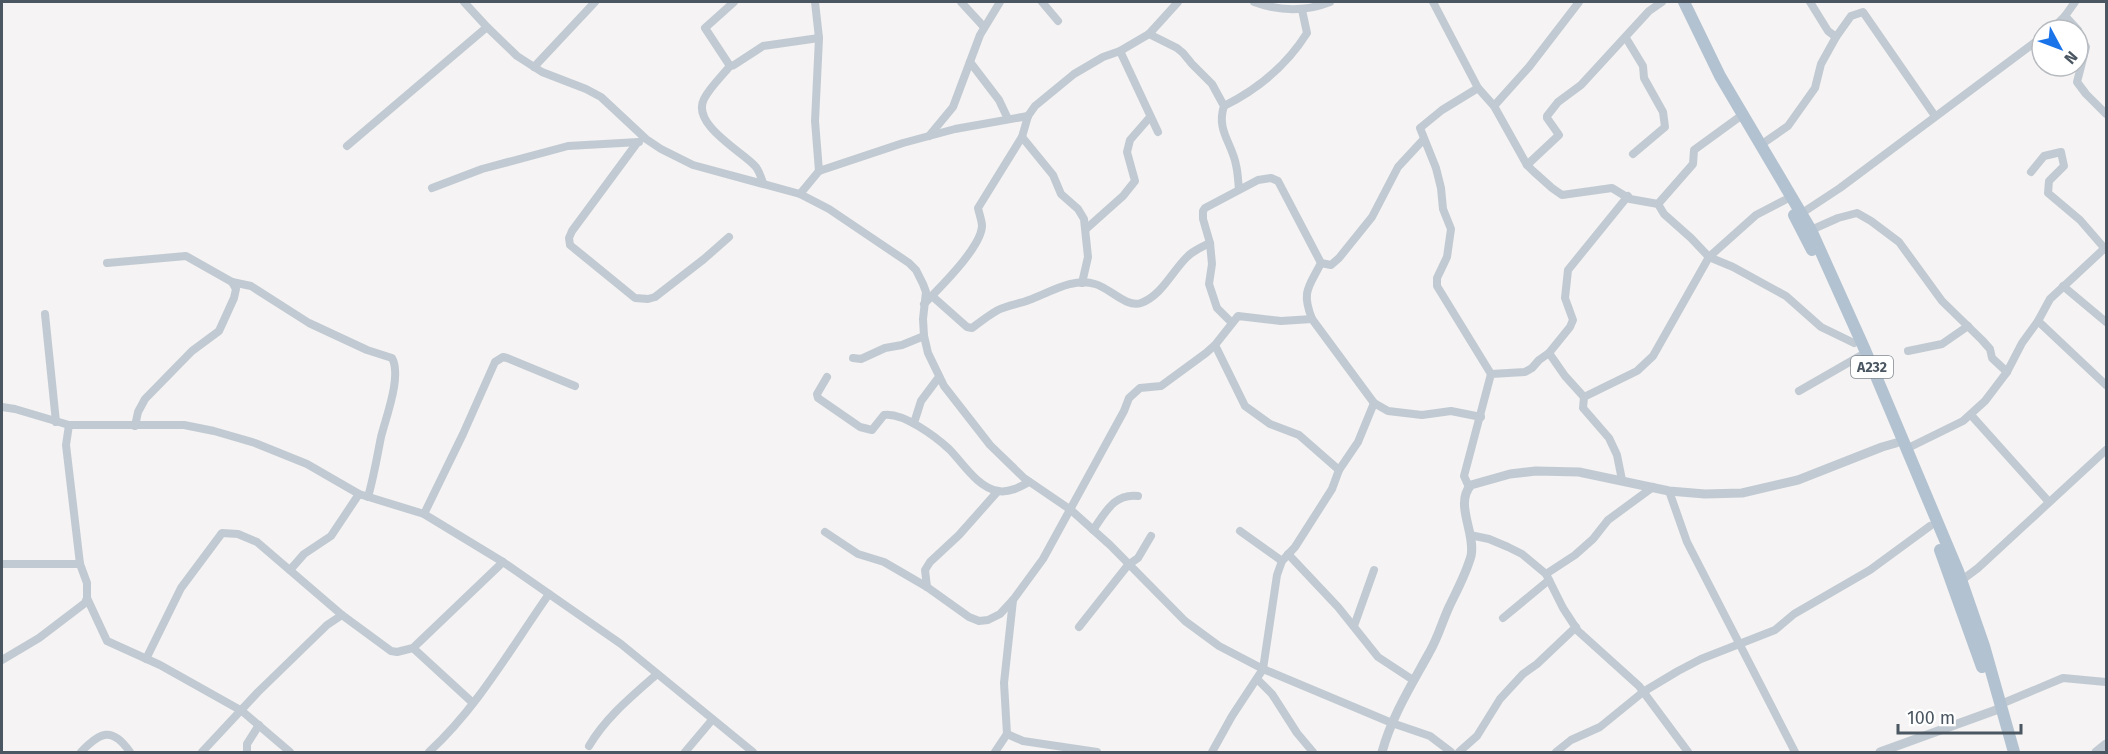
<svg xmlns="http://www.w3.org/2000/svg" width="2108" height="754" font-family="'Fira Sans',sans-serif">
<style>
.lines{fill:none;stroke-linecap:round;stroke-linejoin:round}
.minor{stroke:#c1cad2;stroke-width:8}
.tertiary{stroke:#c1cad2;stroke-width:9}
.primary{stroke:#b3c2d1;stroke-width:12}
.labels{text-anchor:middle;dominant-baseline:central;stroke-width:4.5;stroke-linejoin:round;paint-order:stroke}
.shield{fill:#fff;stroke:#808990;stroke-width:1.5}
.shield-label{font-size:14px;font-weight:bold;fill:#4a5661}
</style>
<rect width="100%" height="100%" fill="#f5f3f3"/>
<g class="lines">
<g class="minor">
<polyline points="464,2 487,27 517,56 542,72 586,89 601,97 646,139 661,149 693,165 800,194 829,209 909,263 916,270 923,284 926,292 923,319 924,336 928,353 944,386 990,445 1024,478 1071,510 1110,545 1185,621 1219,646 1263,669 1392,723 1430,736 1451,752"/>
<polyline points="734,2 705,28 730,66 734,65 763,46 819,38"/>
<polyline points="815,2 819,38 815,121 819,171"/>
<polyline points="961,2 984,27"/>
<polyline points="1042,2 1058,21"/>
<path d="M1254,2C1279,11 1305,12 1330,2"/>
<polyline points="1433,2 1478,88 1494,106 1527,165 1533,171 1552,188 1562,195 1612,188 1630,199 1658,204 1664,214 1691,238 1709,257 1733,267 1786,296 1821,327 1854,343"/>
<polyline points="1810,2 1828,31 1836,37 1851,16 1863,12 1935,116"/>
<polyline points="2065,16 2078,30"/>
<polyline points="2051,30 2065,16 2075,2"/>
<polyline points="2078,31 2086,47 2077,82 2086,94 2106,114"/>
<path d="M1149,34L1177,48L1183,53L1192,64L1212,84L1224,106C1216,130 1232,143 1236,165C1238,173 1238,181 1239,189"/>
<polyline points="1626,38 1643,66 1644,78 1663,112 1665,127 1633,154"/>
<polyline points="1120,51 1158,132"/>
<polyline points="970,62 999,100 1008,119"/>
<path d="M730,66C722,76 710,87 704,99C691,124 741,151 755,166C759,170 761,177 763,183"/>
<polyline points="534,67 595,2"/>
<polyline points="1478,88 1442,110 1420,128 1436,168 1441,188 1443,209 1451,229 1447,257 1437,278 1437,286 1491,374"/>
<path d="M1224,106C1258,89 1287,65 1307,33L1302,10"/>
<polyline points="1494,106 1529,67 1579,2"/>
<polyline points="929,136 953,107 980,35 1000,2"/>
<polyline points="1022,137 1053,175 1061,194 1078,209 1084,219 1088,257 1082,283"/>
<polyline points="637,143 572,231 569,238 570,245 635,298 648,299 655,297 704,259 729,237"/>
<polyline points="1762,144 1788,126 1815,88 1821,64 1836,37"/>
<polyline points="347,146 487,27"/>
<polyline points="1527,165 1559,135 1547,118 1547,116 1558,102 1581,85 1649,11 1662,2"/>
<polyline points="2031,172 2044,156 2061,152 2064,166 2049,181 2048,193 2080,220 2106,250"/>
<polyline points="432,188 482,169 568,146 639,142"/>
<polyline points="800,194 819,171 903,143 955,129 1028,116"/>
<polyline points="1658,204 1693,164 1694,150 1738,118"/>
<polyline points="1799,215 1840,188 2042,37"/>
<polyline points="1086,229 1123,196 1135,181 1127,152 1130,140 1150,117"/>
<polyline points="1811,230 1838,218 1857,213 1871,221 1899,242 1942,301 1982,340 1990,349 1992,358 2007,372"/>
<path d="M107,263L186,256L232,282L251,286L309,323L367,350L392,358C402,376 386,417 381,437C377,457 374,476 368,497"/>
<path d="M1321,263C1309,287 1301,291 1312,319L1374,403L1388,411L1422,415L1451,411L1481,417"/>
<polyline points="2063,286 2106,322"/>
<path d="M932,296L967,327L972,328C980,322 989,315 998,310C1008,305 1019,304 1029,300C1049,293 1073,277 1095,284C1110,288 1126,308 1141,303C1161,296 1172,272 1186,258C1192,251 1202,247 1210,243"/>
<path d="M924,304C939,288 981,248 982,226C982,221 979,213 978,208L1022,137L1028,116L1035,106L1074,74L1103,57L1120,51L1149,34L1178,2"/>
<polyline points="45,314 56,422"/>
<polyline points="2038,321 2106,385"/>
<polyline points="1232,323 1217,308 1209,284 1212,264 1210,243 1203,219 1203,211 1205,208 1258,180 1271,178 1278,181 1321,263 1331,265 1339,258 1372,217 1398,167 1423,140"/>
<polyline points="1215,345 1245,406 1270,424 1299,435 1339,470"/>
<polyline points="1908,351 1942,344 1968,326"/>
<polyline points="1549,353 1565,376 1584,397 1583,408 1609,438 1617,455 1622,480"/>
<polyline points="853,358 861,359 885,348 902,345 924,336"/>
<path d="M827,377L817,394L818,398L860,427L872,430L884,415C903,412 936,437 949,449C963,463 977,487 998,491C1009,493 1020,487 1029,482"/>
<polyline points="1799,391 1860,356"/>
<polyline points="1584,397 1637,371 1653,356 1709,257 1756,215 1785,200"/>
<polyline points="2,407 15,409 69,425 184,425 214,431 255,443 307,464 359,494 424,514 503,562 621,644 753,752"/>
<polyline points="1971,415 2049,502"/>
<polyline points="914,423 921,401 939,377"/>
<polyline points="69,425 66,445 80,564 87,583 87,598 107,641 160,665 242,711 290,752"/>
<polyline points="135,426 138,412 145,399 192,351 219,331 234,298 236,289 232,282"/>
<polyline points="1906,449 1963,421 1985,401 2007,372 2022,343 2038,321 2050,299 2106,247"/>
<polyline points="1469,487 1464,476 1491,374 1525,372 1532,368 1539,360 1549,353 1570,327 1573,320 1565,298 1568,270 1628,196"/>
<polyline points="1669,491 1687,542 1795,752"/>
<polyline points="424,514 463,434 495,362 503,357 507,358 575,386"/>
<path d="M1093,530C1105,513 1114,493 1138,496"/>
<polyline points="1240,531 1282,561"/>
<polyline points="825,532 858,554 884,562 927,587 969,617 979,621 988,620 1000,614 1013,600 1043,559 1124,411 1129,398 1140,388 1161,386 1206,353 1215,345 1238,316 1281,321 1312,319"/>
<polyline points="1470,535 1489,539 1508,547 1522,554 1546,574 1563,608 1578,631 1639,686 1688,752"/>
<polyline points="1288,554 1338,607 1378,657 1413,680"/>
<polyline points="2,564 80,564"/>
<polyline points="290,570 304,554 331,536 359,494"/>
<polyline points="1546,574 1575,555 1593,539 1608,520 1653,487"/>
<polyline points="1958,583 1978,568 2106,450"/>
<polyline points="927,587 925,570 930,562 959,535 998,491"/>
<polyline points="1503,618 1549,580"/>
<polyline points="1354,626 1374,570"/>
<polyline points="1079,627 1128,565 1138,558 1151,536"/>
<polyline points="413,648 473,703"/>
<polyline points="146,659 181,588 222,533 238,534 257,542 342,615 391,651 397,652 413,648 503,562"/>
<polyline points="2,660 39,638 85,603 87,598"/>
<polyline points="1257,679 1272,694 1297,733 1313,752"/>
<polyline points="2001,704 2063,678 2106,682"/>
<polyline points="1007,734 1023,741 1097,752"/>
<path d="M589,746C606,717 632,696 657,674"/>
<path d="M81,752C100,732 112,726 130,752"/>
<polyline points="202,752 258,692 327,625 342,615"/>
<polyline points="247,752 247,744 259,725"/>
<path d="M429,752C478,707 511,648 549,594"/>
<polyline points="685,752 712,720"/>
<polyline points="995,752 1007,734 1004,683 1013,600"/>
<polyline points="1212,752 1232,716 1263,669 1277,575 1282,561 1295,547 1332,489 1339,470 1358,442 1374,403"/>
<polyline points="1459,752 1477,736 1500,699 1523,674 1537,664 1576,627"/>
<polyline points="1556,752 1571,740 1600,727 1643,692 1678,671 1701,659 1775,630 1794,614 1870,570 1930,526"/>
</g>
<g class="tertiary">
<path d="M1382,752C1392,716 1411,686 1429,653C1438,638 1442,622 1449,607C1457,590 1466,574 1471,556C1476,533 1454,504 1471,485L1510,474L1536,471L1579,472L1669,491L1705,494L1742,493L1798,480L1882,447L1896,443"/>
<polyline points="1880,752 1996,710"/>
<polyline points="2096,752 2106,744"/>
</g>
<g class="primary">
<polyline points="1684,2 1720,76 1811,230 1865,350 1958,571 1984,646 2014,752"/>
<polyline points="1794,215 1812,250"/>
<polyline points="1940,550 1982,667"/>
</g>
</g>
<g class="labels">
<rect class="shield" x="1851" y="356" width="42" height="22" rx="4.5"/>
<g class="shield-label">
<text x="1872" y="367">A232</text>
</g>
</g>
<rect width="2108" height="754" fill="none" stroke="#4a5661" stroke-width="6"/>
<g transform="translate(2060 48) rotate(131)"><circle r="28" fill="#ffffff" stroke="#b7bbc0" stroke-width="1.5"/>
<path d="M0-4.5L10 22L0 15L-10 22Z" fill="#1a73e8"/>
<text y="-9" font-size="16" font-weight="bold" text-anchor="middle" fill="#4a5661">N</text>
</g>
<path d="M1898 724v9h123v-9" fill="none" stroke="#4a5661" stroke-width="3"/>
<text x="1907" y="724" font-size="18" fill="#4a5661" stroke="#ffffff" stroke-width="4.5" paint-order="stroke">100 m</text>
</svg>
